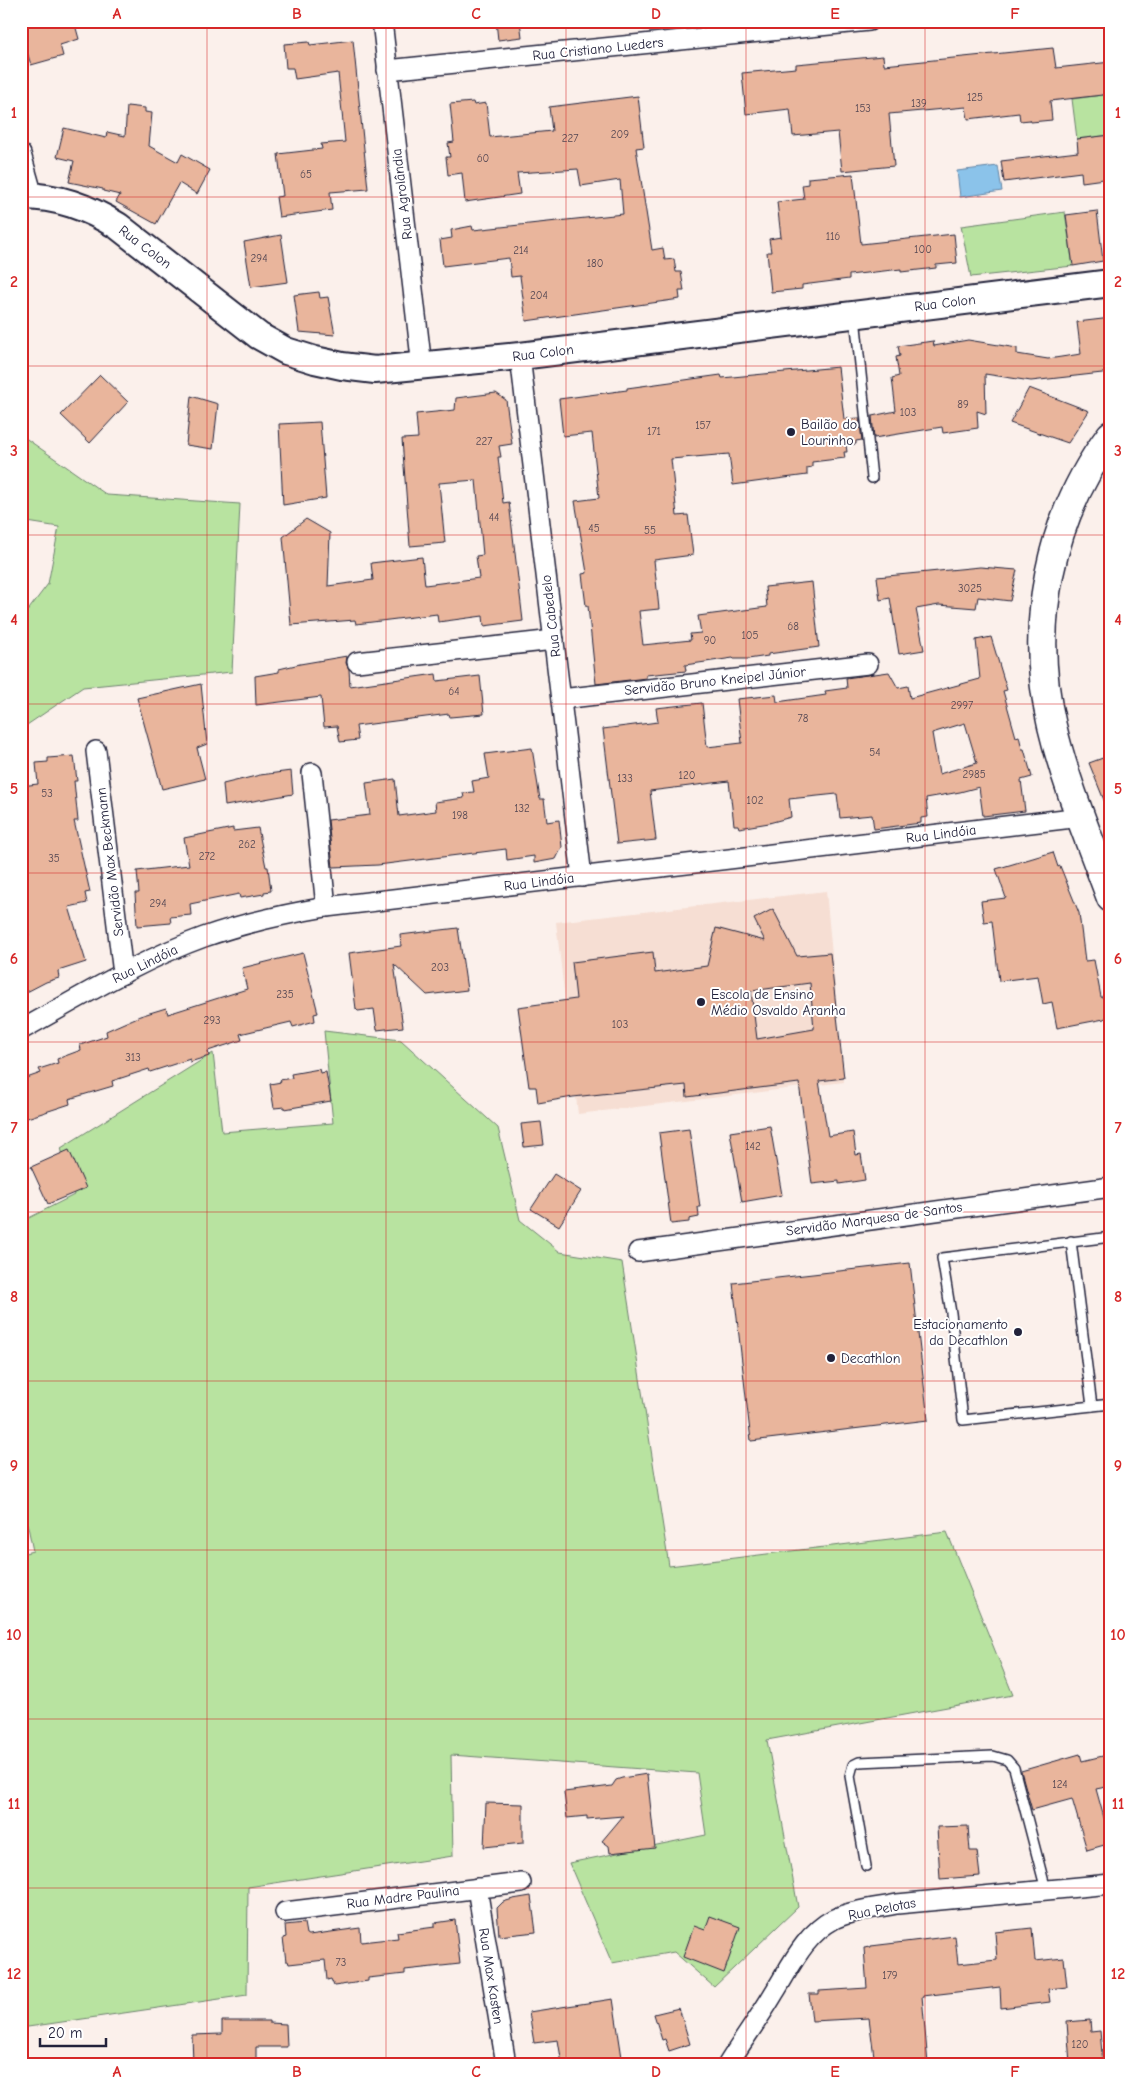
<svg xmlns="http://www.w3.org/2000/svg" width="1132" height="2085" font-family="'Comic Neue',sans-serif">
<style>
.built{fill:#f6ded3}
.green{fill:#b8e3a0;stroke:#6d826e}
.water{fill:#8bc3ea;stroke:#6183a4}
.building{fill:#e9b59c;stroke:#22223b;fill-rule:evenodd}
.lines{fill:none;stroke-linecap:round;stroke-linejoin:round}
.lane-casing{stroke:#22223b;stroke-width:12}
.street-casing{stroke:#22223b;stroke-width:22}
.secondary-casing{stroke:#22223b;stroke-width:30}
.primary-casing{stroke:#22223b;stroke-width:31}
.lane{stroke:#fff;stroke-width:9}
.street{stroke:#fff;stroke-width:19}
.secondary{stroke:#fff;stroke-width:26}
.primary{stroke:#fff;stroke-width:28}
.grid{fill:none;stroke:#d62828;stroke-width:1;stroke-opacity:0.55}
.poi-dot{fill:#22223b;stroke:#fff;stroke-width:2}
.labels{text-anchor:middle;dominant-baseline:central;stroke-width:4;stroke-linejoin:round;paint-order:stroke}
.number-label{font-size:11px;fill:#544753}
.street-label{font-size:14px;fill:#22223b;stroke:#fff}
.poi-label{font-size:14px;fill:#22223b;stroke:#fff;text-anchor:start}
.neatline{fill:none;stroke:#d62828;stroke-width:2}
.grid-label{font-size:16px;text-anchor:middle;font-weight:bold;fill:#d62828}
</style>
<rect width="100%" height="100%" fill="#fbf0eb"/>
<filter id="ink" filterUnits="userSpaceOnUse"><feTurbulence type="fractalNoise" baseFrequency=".02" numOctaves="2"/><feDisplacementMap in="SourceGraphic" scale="10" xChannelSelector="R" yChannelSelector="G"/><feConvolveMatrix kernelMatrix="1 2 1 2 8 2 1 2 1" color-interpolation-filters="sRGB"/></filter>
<g filter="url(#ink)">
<polygon class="built" points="826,891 844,1082 578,1114 556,922"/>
<g class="green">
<polygon points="1111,94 1111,135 1077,139 1072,99"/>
<polygon points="1065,212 1073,266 971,277 961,226"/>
<polygon points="21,435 107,495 240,504 232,672 83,687 21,729 21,611 26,613 48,584 59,527 21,521"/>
<polygon points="324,1031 401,1040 498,1128 520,1220 560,1252 622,1262 669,1566 947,1532 1013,1695 767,1740 798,1907 714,1987 674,1952 612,1963 569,1863 706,1835 697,1773 451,1755 453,1856 248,1887 247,1995 21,2028 21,1554 33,1551 21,1493 21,1222 74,1195 61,1148 213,1053 222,1132 333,1123"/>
</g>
<polygon class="water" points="998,166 1002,191 960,197 957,171"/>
<g class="building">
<polygon points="21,21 74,21 79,39 60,45 63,56 31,65 21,32"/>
<polygon points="496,21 520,21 522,37 498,40"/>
<polygon points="353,40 368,189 330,192 332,210 279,217 276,197 283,196 278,154 322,149 321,144 345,142 338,73 295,79 293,68 286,68 284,44 309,42 310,45"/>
<polygon points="1053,48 1056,68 1111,62 1111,94 1050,101 1052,120 1031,122 1030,120 1020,121 1019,113 968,119 966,107 889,114 894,166 842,171 838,132 793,136 790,109 746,114 742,73 796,68 796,64 883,56 884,65"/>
<polygon points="638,96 644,147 636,148 652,250 663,248 665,260 674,259 676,272 681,272 684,291 679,291 680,299 526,321 520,276 511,277 509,258 443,266 440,240 452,238 451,230 472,226 473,230 623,214 620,180 581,186 578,169 517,173 520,194 465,202 462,173 448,175 446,157 450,157 448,143 454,142 450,104 473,102 474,105 486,103 490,137 552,131 549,107"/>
<polygon points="127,106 145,108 145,112 152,113 149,146 178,162 182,154 210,170 197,194 179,183 156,224 116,202 120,195 103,191 103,189 69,182 74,161 57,157 64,128 106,138 107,132 125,136"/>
<polygon points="1111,135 1111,178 1082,182 1081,172 1004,182 1001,161 1078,152 1077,139"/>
<polygon points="853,174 861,244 954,234 957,263 936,265 936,268 901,272 901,269 849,275 849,279 802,285 802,289 771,292 767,252 771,252 769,239 781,237 777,202 804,199 802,185 808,184 808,178"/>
<polygon points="1097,211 1103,261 1073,266 1066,215"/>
<polygon points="281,235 288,282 251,287 244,242"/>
<polygon points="319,292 320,298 328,297 335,335 299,332 294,295"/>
<polygon points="1111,318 1111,372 1031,381 985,374 986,414 977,411 978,428 943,433 942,427 874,438 872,416 896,411 892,378 899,376 896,357 900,356 898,346 933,341 934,346 968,340 1017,348 1017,354 1048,359 1081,354 1077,322"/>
<polygon points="838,367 844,419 859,418 862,440 856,441 856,444 846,445 847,452 844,452 845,458 812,462 812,467 807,468 807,475 733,485 729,454 671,459 677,516 688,515 693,555 654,560 659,609 639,611 643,645 691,640 690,634 701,633 698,616 767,607 765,587 812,582 819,647 768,654 768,656 748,659 734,659 733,658 685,665 686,671 646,675 646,678 596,684 588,606 586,606 582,574 587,573 575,501 599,498 592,433 563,436 559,399 627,390 627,388 721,375 722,378"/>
<polygon points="100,375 128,402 90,443 61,415"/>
<polygon points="1029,388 1089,411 1068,443 1010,423"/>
<polygon points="496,393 506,400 512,444 499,446 501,457 498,457 503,503 509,502 523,621 484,626 483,616 438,622 437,614 356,624 355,620 291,625 283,537 306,519 330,533 328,586 373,580 371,563 422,557 425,585 479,578 476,556 483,555 476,480 439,483 445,543 410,546 402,439 418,438 416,414 455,410 456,398"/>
<polygon points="191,396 218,404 213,449 186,445"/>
<polygon points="320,422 326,498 283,505 279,424"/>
<polygon points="980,567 1017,570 1010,601 978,597 976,608 939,605 916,609 924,650 899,654 890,598 880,600 877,577"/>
<path d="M991,637L1007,690L1003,691L1016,737L1019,736L1022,749H1024L1032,777L1021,780L1025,811L983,816L979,787L960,792L926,798L928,817L921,818V823L874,829L872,815L840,818L837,794L789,799L791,817L769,823L739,828L738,825H734L729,781L650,791L656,840L617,844L603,729L658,722L656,708L702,703L707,747L742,743L737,699L776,695L777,702L826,695L825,691L847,688L846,678L889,672L898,688L908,686L910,698L980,679L976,640ZM965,723L977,763L939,774L932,733Z"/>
<polygon points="347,656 346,663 349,669 350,686 436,674 437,681 480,676 484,714 450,717 449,714 356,726 358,740 340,742 337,726 324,727 321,697 256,705 255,676 279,672 279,669 300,664"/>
<polygon points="201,684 207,744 197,748 205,779 162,789 137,698"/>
<polygon points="532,748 540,799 544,799 547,822 559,820 562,847 556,859 534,863 534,856 507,860 506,849 378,865 333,867 328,820 370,815 366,783 395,779 399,816 436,811 435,802 464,798 463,793 474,792 472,781 489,778 485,754"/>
<polygon points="1111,755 1111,815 1110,815 1089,763"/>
<polygon points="74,756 77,781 74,781 78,821 74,821 90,892 85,893 87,903 69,907 86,962 58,971 59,978 46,982 21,995 21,937 29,935 21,910 21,838 24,838 21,786 38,784 36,763 48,762 48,758"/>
<polygon points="291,771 293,794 225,806 223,784 260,775"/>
<polygon points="233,828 233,831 258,828 266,867 268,867 271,891 264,892 264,894 240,898 239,894 190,904 191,915 170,917 171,923 137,926 135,893 139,893 137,871 189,865 184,838"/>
<polygon points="1053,852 1058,867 1060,866 1079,913 1085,961 1094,960 1101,997 1110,1001 1111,1007 1111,1012 1104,1019 1057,1028 1052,1002 1043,1004 1038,976 999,981 992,921 984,922 981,901 1006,898 996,869"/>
<path d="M773,909L797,956L830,953L844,1078L819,1081L828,1136L853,1132L856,1155L861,1154L865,1180L839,1184V1181L812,1184L799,1083L687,1097L686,1085L573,1097L538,1103L536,1087H529L518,1007L576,999L572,962L653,952L655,973L707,966L716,928L765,941L754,919ZM810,983L814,1029L757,1039L751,991Z"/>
<polygon points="458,928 467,990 427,995 394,964 403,1027 377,1030 374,1009 358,1011 356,1009 349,953 401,946 400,935"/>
<polygon points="303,953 318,1013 314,1014 315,1021 293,1027 291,1022 240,1034 242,1040 208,1051 209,1056 190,1062 190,1059 150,1072 149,1069 112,1081 113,1086 69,1099 70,1104 21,1120 21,1080 41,1073 39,1069 58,1063 57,1059 81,1050 80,1045 107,1036 106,1031 140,1016 166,1008 168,1014 247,989 242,968"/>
<polygon points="319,1069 320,1073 326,1072 331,1101 285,1109 285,1107 274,1108 270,1084 281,1082 280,1080 292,1078 291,1074"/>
<polygon points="541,1122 544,1145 524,1147 521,1124"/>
<polygon points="770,1126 782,1195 742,1202 730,1132"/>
<polygon points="689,1129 700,1207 698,1207 699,1217 689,1219 689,1222 671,1224 659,1133"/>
<polygon points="69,1150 86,1188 48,1204 31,1167"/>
<polygon points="554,1174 581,1191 559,1226 531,1209"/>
<polygon points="910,1263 928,1420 751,1441 733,1283"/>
<polygon points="1080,1754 1082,1761 1111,1754 1111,1786 1096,1789 1111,1843 1087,1850 1072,1799 1032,1810 1021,1771"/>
<polygon points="647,1774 655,1848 610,1853 609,1846 602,1841 623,1816 587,1819 587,1816 567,1818 564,1792 612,1786 616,1780 622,1778"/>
<polygon points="486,1803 523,1804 523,1843 484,1847"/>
<polygon points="968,1826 970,1851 977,1851 980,1876 940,1879 937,1827"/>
<polygon points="531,1896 536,1932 499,1936 497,1908 503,1902 513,1899"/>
<polygon points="710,1916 740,1927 724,1973 683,1957 694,1926 705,1930"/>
<polygon points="455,1920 460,1964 405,1970 405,1974 368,1978 368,1981 334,1986 331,1979 327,1980 325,1960 289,1964 288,1961 286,1961 283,1938 286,1937 285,1925 304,1923 306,1934 309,1935 360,1928 361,1942 398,1938 397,1932 435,1927 435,1923"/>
<polygon points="1032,1928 1035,1961 1064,1958 1067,1987 1048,1989 1050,2002 1001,2008 1000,1987 922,1996 928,2064 875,2064 869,2018 812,2021 809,1994 819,1994 819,1991 867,1988 864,1948 871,1947 871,1946 955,1936 958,1964 997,1960 995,1932"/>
<polygon points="613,1999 623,2064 562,2064 558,2040 534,2043 529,2012"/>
<polygon points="679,2008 690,2044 669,2051 665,2039 662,2040 654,2014"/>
<polygon points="1090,2020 1091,2032 1100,2031 1103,2064 1070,2064 1067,2022"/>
<polygon points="222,2021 269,2021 269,2023 286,2024 287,2047 256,2047 256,2064 193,2064 192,2035 222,2034"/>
</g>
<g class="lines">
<g class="lane-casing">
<g id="lane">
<polyline points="855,317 872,478"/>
<polyline points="1111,1237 942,1258 951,1313 963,1420 1111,1404"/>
<polyline points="1071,1241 1092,1406"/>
<polyline points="866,1866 850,1776 853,1765 859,1762 993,1756 1007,1760 1014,1768 1046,1890"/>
</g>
</g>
<g class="street-casing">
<g id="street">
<polyline points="382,21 422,367"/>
<polyline points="387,70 869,21"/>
<polyline points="21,154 33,196"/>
<polyline points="520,356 582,877"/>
<polyline points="357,662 554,640"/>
<polyline points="561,699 868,664"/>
<polyline points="96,751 123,974"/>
<polyline points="312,773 326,907"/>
<path d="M21,1030C81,997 140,960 204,937C244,923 285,914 326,907L1081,817"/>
<polyline points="638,1252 1111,1187"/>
<polyline points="477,1888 506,2064"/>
<polyline points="285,1912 521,1883"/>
<path d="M728,2064C743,2040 760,2017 774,1993C791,1966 804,1935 834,1919C852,1910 877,1908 897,1904L1111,1884"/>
</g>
</g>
<g class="secondary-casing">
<path id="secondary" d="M21,196C58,196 87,207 118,226L259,336L286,351L315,360L342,366L375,370L520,356L1111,283"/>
</g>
<g class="primary-casing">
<path id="primary" d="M1111,435C1049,518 1028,625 1052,726C1066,785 1090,841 1111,898"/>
</g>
<use href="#lane" class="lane"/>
<use href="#street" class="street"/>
<use href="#secondary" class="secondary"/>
<use href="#primary" class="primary"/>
</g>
</g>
<path class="grid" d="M207,21V2064M386,21V2064M566,21V2064M746,21V2064M925,21V2064M21,197H1111M21,366H1111M21,535H1111M21,704H1111M21,873H1111M21,1042H1111M21,1212H1111M21,1381H1111M21,1550H1111M21,1719H1111M21,1888H1111"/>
<g class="poi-dot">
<circle cx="791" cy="432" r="5"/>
<circle cx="701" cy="1002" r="5"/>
<circle cx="1018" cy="1332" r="5"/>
<circle cx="831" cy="1358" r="5"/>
</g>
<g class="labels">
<g class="number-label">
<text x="975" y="97">125</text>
<text x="919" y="103">139</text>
<text x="863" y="108">153</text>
<text x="620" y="134">209</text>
<text x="570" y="138">227</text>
<text x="483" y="158">60</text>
<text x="306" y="174">65</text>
<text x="833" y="236">116</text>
<text x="923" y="249">100</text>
<text x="521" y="250">214</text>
<text x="259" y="258">294</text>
<text x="595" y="263">180</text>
<text x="539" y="295">204</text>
<text x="963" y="404">89</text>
<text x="908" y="412">103</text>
<text x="703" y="425">157</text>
<text x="654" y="431">171</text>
<text x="484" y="441">227</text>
<text x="494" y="517">44</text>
<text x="594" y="528">45</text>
<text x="650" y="530">55</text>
<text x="970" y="588">3025</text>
<text x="793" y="626">68</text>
<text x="750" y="635">105</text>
<text x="710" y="640">90</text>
<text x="454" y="691">64</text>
<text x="962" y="705">2997</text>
<text x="803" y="718">78</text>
<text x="875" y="752">54</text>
<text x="974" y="774">2985</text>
<text x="687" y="775">120</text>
<text x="625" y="778">133</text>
<text x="47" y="793">53</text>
<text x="755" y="800">102</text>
<text x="522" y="808">132</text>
<text x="460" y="815">198</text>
<text x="247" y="844">262</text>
<text x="207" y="856">272</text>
<text x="54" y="858">35</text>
<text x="158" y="903">294</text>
<text x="440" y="967">203</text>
<text x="285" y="994">235</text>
<text x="212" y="1020">293</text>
<text x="620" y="1024">103</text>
<text x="133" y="1057">313</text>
<text x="753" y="1146">142</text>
<text x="1060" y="1784">124</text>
<text x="341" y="1962">73</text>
<text x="890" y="1975">179</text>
<text x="1080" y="2044">120</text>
</g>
<g class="street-label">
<text transform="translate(598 49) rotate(-6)">Rua Cristiano Lueders</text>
<text transform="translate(402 194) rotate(-97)">Rua Agrolândia</text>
<text transform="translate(145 247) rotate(37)">Rua Colon</text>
<text transform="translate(945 303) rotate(-7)">Rua Colon</text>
<text transform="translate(543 353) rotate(-7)">Rua Colon</text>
<text transform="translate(551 616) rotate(-97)">Rua Cabedelo</text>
<text transform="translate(715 681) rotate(-6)">Servidão Bruno Kneipel Júnior</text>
<text transform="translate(941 834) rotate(-7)">Rua Lindóia</text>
<text transform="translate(110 862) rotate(-97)">Servidão Max Beckmann</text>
<text transform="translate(539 882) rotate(-7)">Rua Lindóia</text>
<text transform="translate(145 964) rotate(-26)">Rua Lindóia</text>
<text transform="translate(874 1219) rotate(-8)">Servidão Marquesa de Santos</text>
<text transform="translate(403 1897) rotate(-7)">Rua Madre Paulina</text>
<text transform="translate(882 1909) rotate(-11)">Rua Pelotas</text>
<text transform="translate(491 1976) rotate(81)">Rua Max Kasten</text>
</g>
<g class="poi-label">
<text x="801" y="424">Bailão do<tspan x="801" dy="16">Lourinho</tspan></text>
<text x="711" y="994">Escola de Ensino<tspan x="711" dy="16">Médio Osvaldo Aranha</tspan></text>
<text x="1008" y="1324" text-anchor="end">Estacionamento<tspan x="1008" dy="16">da Decathlon</tspan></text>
<text x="841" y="1358">Decathlon</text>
</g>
</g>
<rect width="1132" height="2085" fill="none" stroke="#fff" stroke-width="55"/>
<path d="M40 2038v8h66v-8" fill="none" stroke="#22223b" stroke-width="2.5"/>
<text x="48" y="2038" font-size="15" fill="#22223b" stroke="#ffffff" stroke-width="4" paint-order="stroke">20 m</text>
<rect x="28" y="28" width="1076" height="2030" class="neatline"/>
<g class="grid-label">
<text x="117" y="19">A</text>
<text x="297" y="19">B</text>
<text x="476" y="19">C</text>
<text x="656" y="19">D</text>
<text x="835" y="19">E</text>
<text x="1015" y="19">F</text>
<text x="14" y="118">1</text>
<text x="1118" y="118">1</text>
<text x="14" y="287">2</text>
<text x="1118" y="287">2</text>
<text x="14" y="456">3</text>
<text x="1118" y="456">3</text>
<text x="14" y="625">4</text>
<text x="1118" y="625">4</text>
<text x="14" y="794">5</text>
<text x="1118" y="794">5</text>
<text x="14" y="964">6</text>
<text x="1118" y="964">6</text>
<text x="14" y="1133">7</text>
<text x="1118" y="1133">7</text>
<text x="14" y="1302">8</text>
<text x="1118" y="1302">8</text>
<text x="14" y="1471">9</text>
<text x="1118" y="1471">9</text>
<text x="14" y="1640">10</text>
<text x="1118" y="1640">10</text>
<text x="14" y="1809">11</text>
<text x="1118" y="1809">11</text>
<text x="14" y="1979">12</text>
<text x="1118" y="1979">12</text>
<text x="117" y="2077">A</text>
<text x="297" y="2077">B</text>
<text x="476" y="2077">C</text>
<text x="656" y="2077">D</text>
<text x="835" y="2077">E</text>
<text x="1015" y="2077">F</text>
</g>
</svg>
